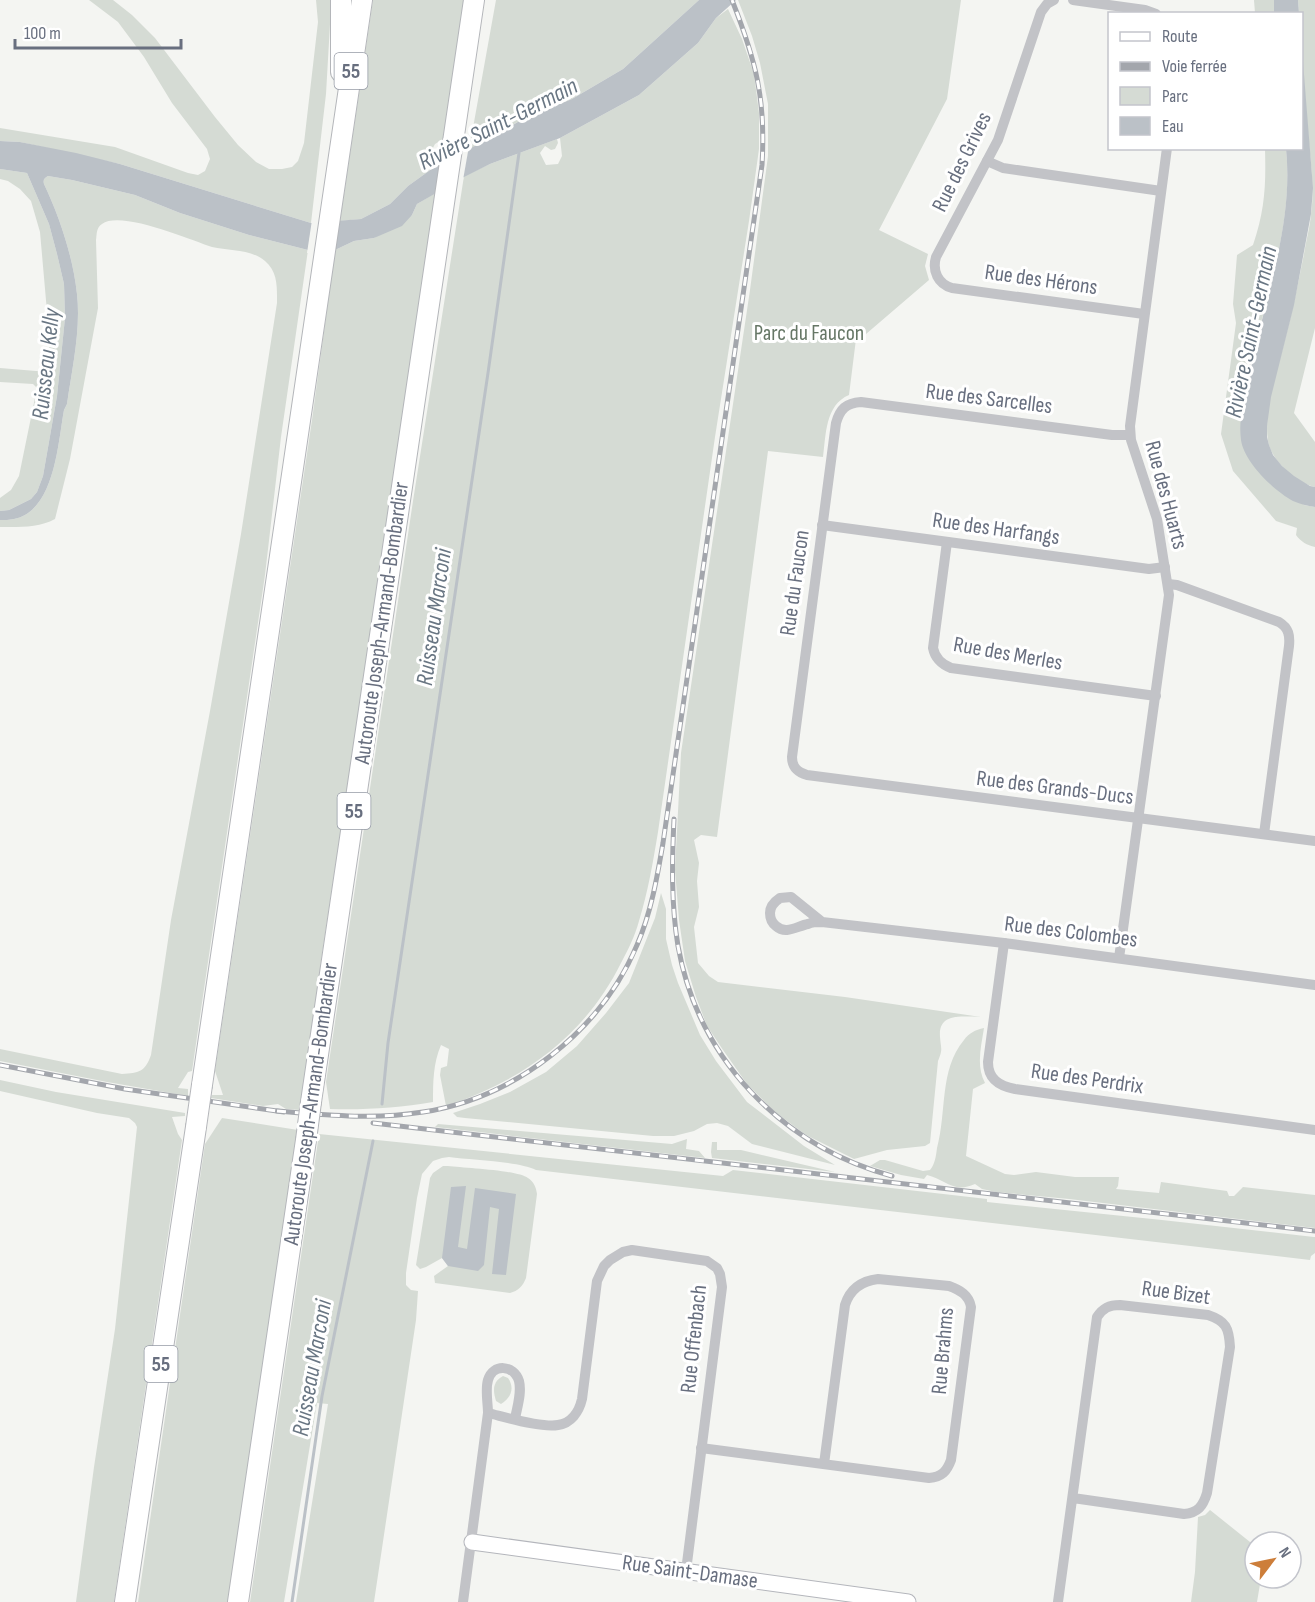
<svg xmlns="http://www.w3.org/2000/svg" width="1315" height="1602" font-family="'Sofia Sans Condensed',sans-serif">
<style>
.green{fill:#d5dbd4}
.water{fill:#bbc1c7}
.pier{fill:#f4f5f2}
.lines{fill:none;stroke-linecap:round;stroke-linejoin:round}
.stream{stroke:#bbc1c7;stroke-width:3}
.secondary-casing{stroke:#b4b6bc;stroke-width:17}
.highway-casing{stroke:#b4b6ba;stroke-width:22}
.street{stroke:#c2c3c7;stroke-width:10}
.secondary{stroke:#fff;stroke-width:15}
.highway{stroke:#fff;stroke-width:20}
.rail-casing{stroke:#a3a6ac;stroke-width:5}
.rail{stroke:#fff;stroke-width:3;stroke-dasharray:9;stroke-linecap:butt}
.highway-bridge-casing{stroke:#b4b6ba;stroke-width:22;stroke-linecap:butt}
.highway-bridge{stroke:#fff;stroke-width:20}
.labels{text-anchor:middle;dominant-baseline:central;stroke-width:6;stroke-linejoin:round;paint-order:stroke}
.shield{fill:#fff;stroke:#959aa5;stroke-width:1.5}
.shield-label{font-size:21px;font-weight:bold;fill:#686f7f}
.street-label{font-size:22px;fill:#686f7f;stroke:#fff}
.park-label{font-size:22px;fill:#676;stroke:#fff}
.water-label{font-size:24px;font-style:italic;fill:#697683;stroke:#fff}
</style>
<rect width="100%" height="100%" fill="#f4f5f2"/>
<g class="green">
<polygon points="89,0 113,0 132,15 155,38 215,117 238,145 256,162 269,169 282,169 292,167 298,161 304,143 318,22 316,0 333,0 331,7 326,94 311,223 120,164 20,142 0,141 0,128 115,147 188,173 198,175 205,171 210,159 207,149 172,103 144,57 118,22"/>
<polygon points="373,0 464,0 445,138 435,144 427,159 433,168 408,186 390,204 361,219 340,221"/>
<polygon points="496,0 699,0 623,69 572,99 523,119 469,150"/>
<path d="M738,0H961L947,99L879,230L928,254L925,266L929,280L859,340L856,339L849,395C825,405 826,435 823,457L768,451L717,837L701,835L694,840L699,863L697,881L699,907L694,927L698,963L709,976L718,982L845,997L981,1017C963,1017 938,1012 940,1037C941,1049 943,1049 938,1061L930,1143L925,1146L887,1150L854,1159L806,1135L775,1112L747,1084L723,1050L707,1026L696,997L685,961L679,920L675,870L681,753L750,290L768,156V104L760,63L752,36Z"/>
<polygon points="1254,0 1274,0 1274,13 1255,13"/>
<path d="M1298,0H1315V328L1294,413L1315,442V487C1296,483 1271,460 1268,441C1263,410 1277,373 1284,343C1292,313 1298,284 1304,254C1306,241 1310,227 1311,214C1315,186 1310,159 1308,132C1304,92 1302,53 1302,14L1299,13Z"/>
<path d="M728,9L742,39L754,74L759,113V149L749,221L715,437L658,832C653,862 648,892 639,921C635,936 628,950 621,963C585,1036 522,1081 446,1106L440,1075L441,1068L447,1066L449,1049L441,1045C433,1064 433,1082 433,1102C399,1108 364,1110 330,1109L326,1082L413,501L464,176L490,164L557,139L558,143L555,149L551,150L545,146L540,153L546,165L558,164L562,156L560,138L639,95L698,43L716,18Z"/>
<path d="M1265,149H1286C1293,214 1272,279 1256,342C1249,370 1244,399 1241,427L1304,505L1315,507V547C1307,545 1301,542 1296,535L1297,528L1276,521L1233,471L1221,434L1236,323L1233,304L1237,255L1253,245C1265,210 1266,185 1265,149Z"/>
<polygon points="0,169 27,173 49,224 57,254 64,284 65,318 57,396 43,476 37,492 31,499 9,510 0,511 0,498 11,490 19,476 37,388 33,384 0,382 0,368 36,371 47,371 50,367 48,323 40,232 31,201 20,189 8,181 0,179"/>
<path d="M48,176L72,180L135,195L180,213L249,235L308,250L281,437L265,575L199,1023L192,1071L188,1072L178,1088L188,1089V1096L107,1082L0,1061V1049L122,1074C139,1073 145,1072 151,1055L171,920L210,711L241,534L277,303C277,287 278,272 265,261C251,249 229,251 212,247C190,240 121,210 102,224C96,228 97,234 96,240L98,308L70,459L55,519C39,528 19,527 0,527V520C4,520 10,520 14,519C55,511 58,442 64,410L67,404C72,369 81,330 77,294C73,257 60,218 44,184C43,180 44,178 48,176Z"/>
<polygon points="437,192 321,961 307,1079 300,1110 286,1109 278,1104 263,1106 211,1098 212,1095 223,1095 215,1071 312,420 335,250 354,241 374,238 412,215 417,204"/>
<polygon points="661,893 666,909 666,939 672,965 678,983 700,1035 716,1061 747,1102 804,1146 835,1165 752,1144 728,1126 717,1123 707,1124 694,1131 674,1136 653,1136 465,1118 457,1117 453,1113 480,1104 510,1092 546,1072 577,1046 606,1013 629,983 655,918"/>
<path d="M984,1028C981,1047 976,1066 985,1083L973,1089L966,1156L1005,1174L1014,1175L1036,1172L1075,1177H1119L1118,1186L1116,1189L1159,1193L1161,1182L1227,1191L1229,1196H1234L1243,1187L1315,1195V1228L1069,1199L996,1192L982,1189L975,1184C953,1194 945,1179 927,1175L924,1179L901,1175L870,1166L880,1160H885L923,1171L930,1170C935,1164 936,1156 937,1148C947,1112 939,1070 964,1040C969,1033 975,1030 984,1028Z"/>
<polygon points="0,1080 56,1092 185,1113 185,1116 172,1117 178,1134 182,1140 114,1602 76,1602 94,1467 115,1329 137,1127 135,1123 129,1118 97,1113 0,1091"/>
<polygon points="222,1118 298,1130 291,1184 229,1602 138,1602 205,1144"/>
<polygon points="438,1124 672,1144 687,1139 686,1149 699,1151 705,1158 435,1127"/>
<path d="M319,1134L723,1176L733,1170L987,1199V1202L1162,1220L1314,1237H1315V1253L1311,1256L1310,1260L536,1170C517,1161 471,1160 449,1157L442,1158L433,1161L422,1174L417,1198L406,1273V1285L411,1290L418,1291L416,1320L374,1602H296L328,1404L317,1403L284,1602H250Z"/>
<polygon points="712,1142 717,1142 717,1150 741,1150 835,1172 712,1158 711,1152"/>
<path d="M443,1166H448C465,1168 517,1170 528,1178C534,1182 536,1187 537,1194L526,1278C523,1286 518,1291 510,1293L435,1283L434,1276L448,1266L442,1258L426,1267L420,1269L416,1265L430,1178L433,1173Z"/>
<path d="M503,1376L508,1378C515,1388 511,1398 501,1404L496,1401C493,1391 492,1382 503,1376Z"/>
<polygon points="1210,1510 1255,1546 1255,1578 1271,1578 1270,1585 1260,1584 1257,1602 1191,1602 1195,1572 1198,1517 1205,1515"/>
</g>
<g class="water">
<path d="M699,0H736L716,18L698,43L639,95L560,138L490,164L464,177L417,204L412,215L402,226L374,238L354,241L335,250H308L249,235L180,213L135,195L72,180L48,176C44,178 43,180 44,184C60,218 73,257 77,294C81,330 72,369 67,404L64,410C58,442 55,511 14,519C10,520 4,520 0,520V511L9,510L31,499L37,492L43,476L57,396L65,318L64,284L57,254L49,224L27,173L0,169V141L20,142L76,153L120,164L311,223L361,219L390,204L408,186L433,168L494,136L523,119L572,99L623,69Z"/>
<polygon points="1274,0 1298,0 1299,13 1274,13"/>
<path d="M1302,49L1313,188L1311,214L1294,305L1271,397L1267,426V437L1269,445L1273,455L1282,466L1294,476L1310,486L1315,487V507C1307,506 1300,504 1293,501C1274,491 1244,462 1241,440C1238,418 1245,394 1250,373C1264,299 1294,225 1286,149L1302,148Z"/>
<polygon points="466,1186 458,1247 467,1249 475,1188 516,1194 506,1275 492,1274 499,1209 490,1207 484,1265 478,1271 448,1266 442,1258 451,1187"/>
</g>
<g class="pier">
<polygon points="469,146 463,180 436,196 441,161"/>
<polygon points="340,218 335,253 307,253 312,220"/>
</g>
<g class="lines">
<g class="stream">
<polyline points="382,1104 388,1043 488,373 519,153"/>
<polyline points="292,1602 322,1396 373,1141"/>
</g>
<g class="secondary-casing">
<polyline id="secondary" points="472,1542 908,1602"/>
</g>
<g class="highway-casing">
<g id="highway">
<polyline points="341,72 341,0"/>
<polyline points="202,1085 362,0"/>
<polyline points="311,1102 474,0"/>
<polyline points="125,1602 196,1127"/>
<polyline points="238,1602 306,1140"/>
</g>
</g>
<g class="street">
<path d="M1054,0L1047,4L1041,12L998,140L936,257C932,271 938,284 952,288L1144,314"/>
<polyline points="1073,0 1145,10 1156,14"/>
<polyline points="987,161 1003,168 1161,191"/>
<path d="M1130,435H1112L861,402C846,403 840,409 836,423L792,757C792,767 797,772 807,775L1315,841"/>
<polyline points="822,525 1149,569 1165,567"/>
<path d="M947,542L933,648C935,658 941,664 951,668L1156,696"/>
<path d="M1168,584L1177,585L1279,622C1289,628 1290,636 1289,646L1264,834"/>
<path d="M822,922L791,897L780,898C774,902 770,906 770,913C770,918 772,923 776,926C786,935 797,926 808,924C812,922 818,922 822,922L1004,943L1315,985"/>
<path d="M1004,943L988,1062C988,1079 999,1086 1015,1089L1315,1130"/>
<polyline points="1119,958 1169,595 1157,519 1131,440 1130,426 1167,148"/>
<path d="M488,1413C505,1417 541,1428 558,1425C571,1423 579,1412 582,1399L597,1281L604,1266L610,1260L623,1252L632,1250L707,1261L717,1268L720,1274L722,1287L686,1571"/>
<path d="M701,1448L929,1478C942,1477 947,1471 951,1460L971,1307C969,1295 960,1290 949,1286L878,1279C861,1281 850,1289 845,1305L824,1464"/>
<path d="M463,1602L488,1413C488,1403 485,1390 488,1380C493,1363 514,1365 519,1381C522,1393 517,1407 515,1419"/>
<path d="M1058,1602L1097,1317C1103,1308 1109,1305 1120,1305L1208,1315C1226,1321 1229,1328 1230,1347L1207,1493C1203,1506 1198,1513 1184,1514L1073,1498"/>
</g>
<use href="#secondary" class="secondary"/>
<use href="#highway" class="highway"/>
<g class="rail-casing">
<g id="rail">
<path d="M674,819C672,861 671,904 678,946C698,1059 782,1146 892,1176"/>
<polyline points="0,1065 125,1089 284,1112"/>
<path d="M277,1111C325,1115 374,1120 423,1112C515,1098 601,1031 637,945C651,913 657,878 663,843L762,165C766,99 756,61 732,0"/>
<polyline points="373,1123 1315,1231"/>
</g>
</g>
<use href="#rail" class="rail"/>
<g class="highway-bridge-casing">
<g id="highway-bridge">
<polyline points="196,1127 202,1085"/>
<polyline points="306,1140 311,1102"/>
</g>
</g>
<use href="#highway-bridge" class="highway-bridge"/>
</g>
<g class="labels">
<g class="shield">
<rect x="334.5" y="53" width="33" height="36" rx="4.5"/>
<rect x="337.5" y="793" width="33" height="36" rx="4.5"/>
<rect x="144.5" y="1346" width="33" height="36" rx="4.5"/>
</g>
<g class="shield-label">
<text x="351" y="71">55</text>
<text x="354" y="811">55</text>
<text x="161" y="1364">55</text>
</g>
<g class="street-label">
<text transform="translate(962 162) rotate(-64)">Rue des Grives</text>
<text transform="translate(1041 280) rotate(8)">Rue des Hérons</text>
<text transform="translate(989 399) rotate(7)">Rue des Sarcelles</text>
<text transform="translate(1166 495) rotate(75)">Rue des Huarts</text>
<text transform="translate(996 529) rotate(8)">Rue des Harfangs</text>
<text transform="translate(795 583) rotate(-82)">Rue du Faucon</text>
<text transform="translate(382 623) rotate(-82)">Autoroute Joseph-Armand-Bombardier</text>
<text transform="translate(1008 654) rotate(10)">Rue des Merles</text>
<text transform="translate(1055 788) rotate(7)">Rue des Grands-Ducs</text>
<text transform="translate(1071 932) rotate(7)">Rue des Colombes</text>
<text transform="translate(1087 1079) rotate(8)">Rue des Perdrix</text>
<text transform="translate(311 1104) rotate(-82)">Autoroute Joseph-Armand-Bombardier</text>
<text transform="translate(1176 1293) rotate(8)">Rue Bizet</text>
<text transform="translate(694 1339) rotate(-84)">Rue Offenbach</text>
<text transform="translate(943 1351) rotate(-85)">Rue Brahms</text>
<text transform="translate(690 1572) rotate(8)">Rue Saint-Damase</text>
</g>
<g class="park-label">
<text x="809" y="333">Parc du Faucon</text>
</g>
<g class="water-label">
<text transform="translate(498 124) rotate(-27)">Rivière Saint-Germain</text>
<text transform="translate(1251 332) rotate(-78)">Rivière Saint-Germain</text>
<text transform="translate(46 364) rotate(-84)">Ruisseau Kelly</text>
<text transform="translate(434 617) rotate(-82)">Ruisseau Marconi</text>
<text transform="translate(312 1368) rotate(-80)">Ruisseau Marconi</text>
</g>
</g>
<rect x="1108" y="12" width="195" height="138" fill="#ffffff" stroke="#c3c5cc" stroke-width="1.5"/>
<rect x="1120" y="32" width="30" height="9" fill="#ffffff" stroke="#c3c5cc" stroke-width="1.5"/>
<text x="1162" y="42" font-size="18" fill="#686f7f">Route</text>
<rect x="1120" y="62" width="30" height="9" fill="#a3a6ac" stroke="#c3c5cc" stroke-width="1.5"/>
<text x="1162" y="72" font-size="18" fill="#686f7f">Voie ferrée</text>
<rect x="1120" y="87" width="30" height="18" fill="#d5dbd4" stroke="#c3c5cc" stroke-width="1.5"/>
<text x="1162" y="102" font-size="18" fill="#686f7f">Parc</text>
<rect x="1120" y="117" width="30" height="18" fill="#bbc1c7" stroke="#c3c5cc" stroke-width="1.5"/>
<text x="1162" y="132" font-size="18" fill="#686f7f">Eau</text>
<g transform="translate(1273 1560) rotate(58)"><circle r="28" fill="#ffffff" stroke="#c3c5cc" stroke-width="1.5"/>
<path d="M0-4.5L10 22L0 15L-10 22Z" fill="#cd7e3a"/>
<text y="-9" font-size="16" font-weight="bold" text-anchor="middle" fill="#686f7f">N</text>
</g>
<path d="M15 39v9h166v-9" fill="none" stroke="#686f7f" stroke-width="3"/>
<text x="24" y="39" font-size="18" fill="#686f7f" stroke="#ffffff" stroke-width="4.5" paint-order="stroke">100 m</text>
</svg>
